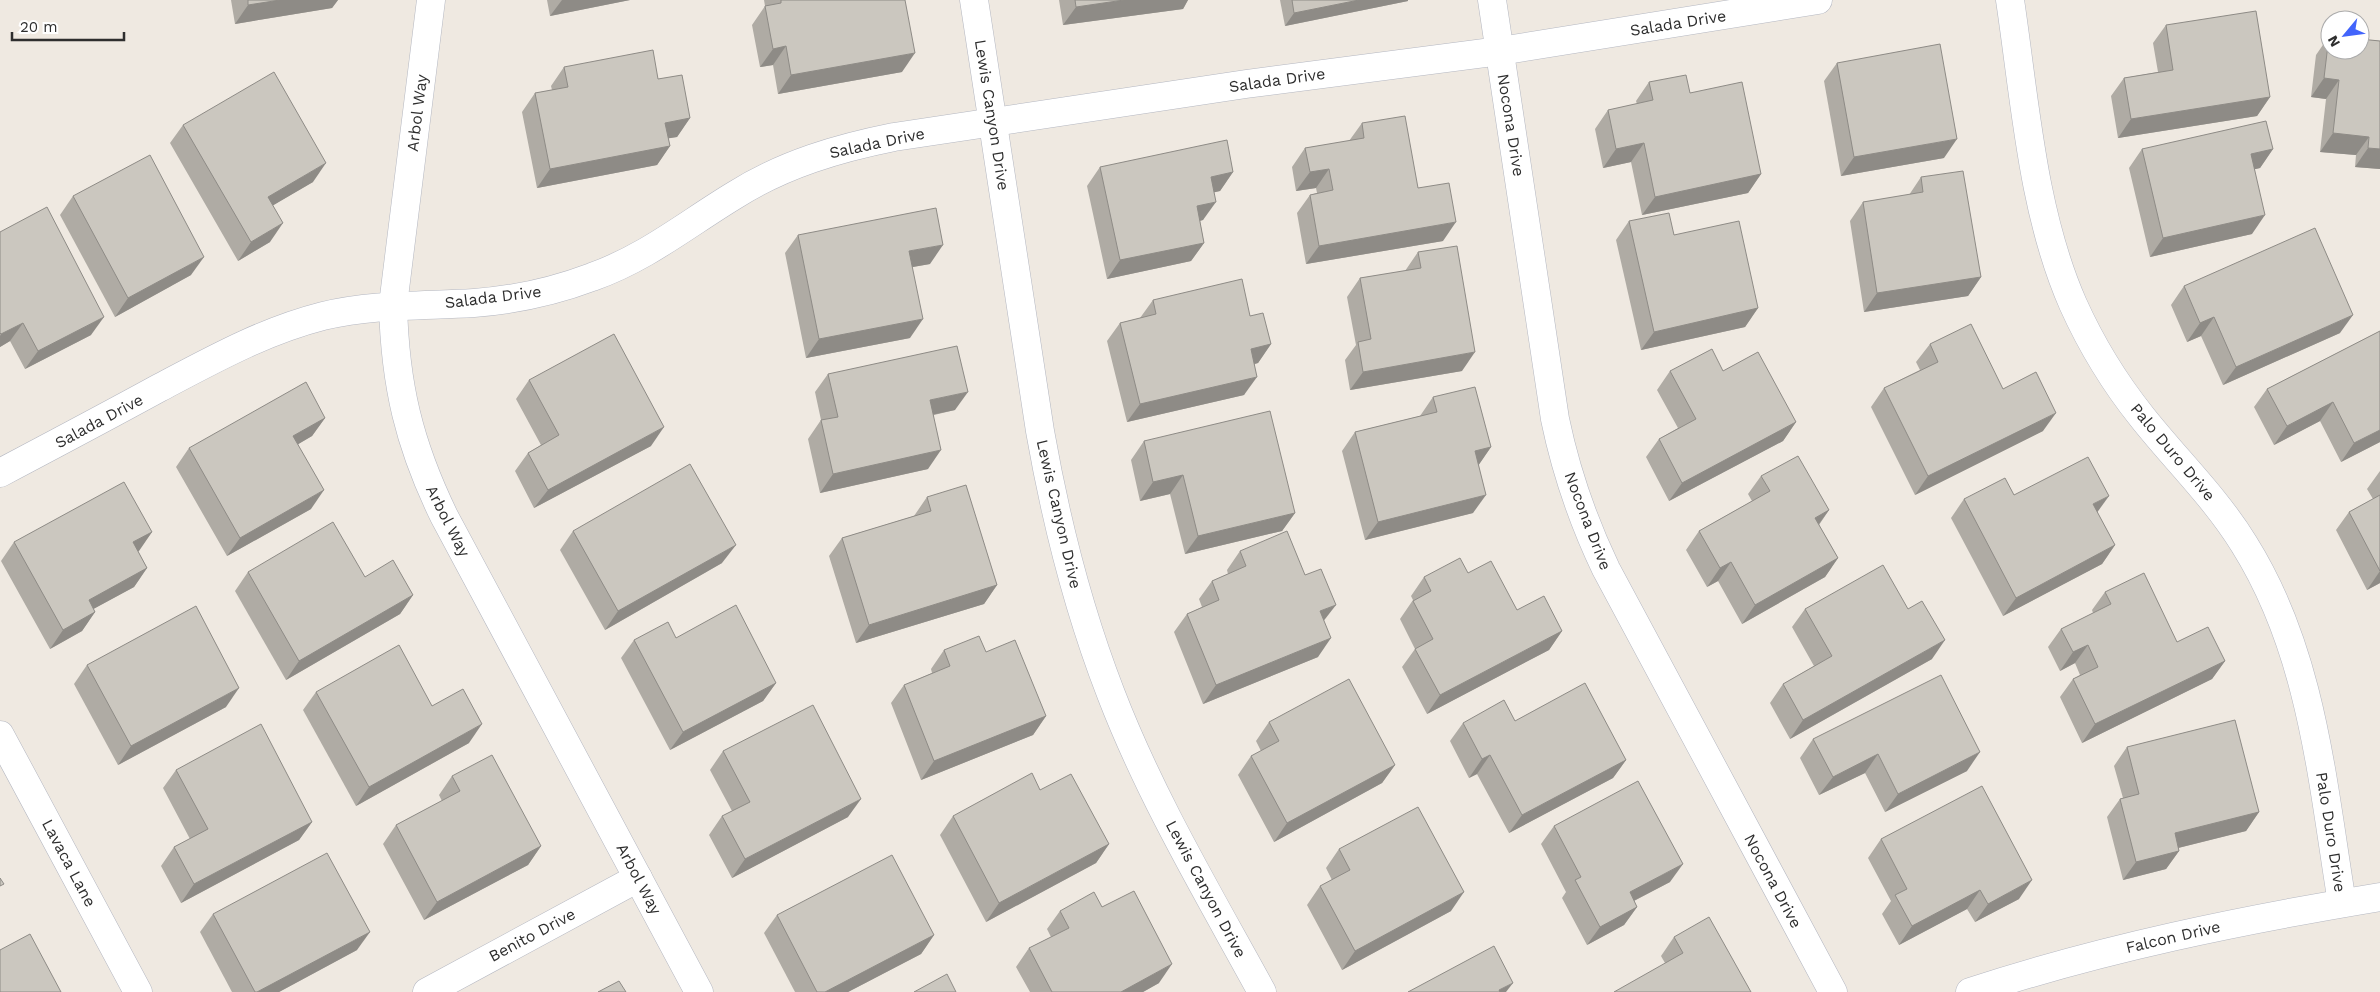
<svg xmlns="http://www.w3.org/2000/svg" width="2380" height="992" font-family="'Work Sans',sans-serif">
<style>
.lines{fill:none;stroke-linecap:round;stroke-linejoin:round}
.minor-casing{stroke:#b4b7c1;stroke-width:29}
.minor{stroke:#fff;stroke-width:28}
.wall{fill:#afaba4}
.shaded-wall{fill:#8e8b86}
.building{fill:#cbc7bf;stroke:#8e8b86}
.labels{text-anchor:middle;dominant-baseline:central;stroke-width:4;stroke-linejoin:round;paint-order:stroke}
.street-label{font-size:16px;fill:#2e2e2e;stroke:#fff}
</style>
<rect width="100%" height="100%" fill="#efe9e1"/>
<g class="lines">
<g class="minor-casing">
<g id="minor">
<path d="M431,0L393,305C395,385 409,444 444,516L699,992"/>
<path d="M974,0L1040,431C1056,522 1078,609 1111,694C1151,798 1209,895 1262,992"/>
<path d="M1492,0L1555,419C1566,472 1583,521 1606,569L1833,992"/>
<path d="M2010,0C2025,100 2032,211 2073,304C2091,344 2114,382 2142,417C2176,460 2215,497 2244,544C2312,652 2322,780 2342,903"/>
<path d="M0,473C53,445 106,417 159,388C212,360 264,331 323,316C373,304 423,306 474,303C514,300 555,291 592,277C646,258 687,224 735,195C784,164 839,148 894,137L1246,84L1500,51L1818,0"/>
<polyline points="0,735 138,992"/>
<polyline points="427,992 638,878"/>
<path d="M1970,992C2104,948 2242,920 2380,897"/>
</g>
</g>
<use href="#minor" class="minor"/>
</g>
<g class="wall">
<polygon points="231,0 338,0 332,8 235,24"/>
<polygon points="547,0 630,0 550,16"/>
<polygon points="764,0 905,0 902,72 778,94 773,65 760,67 752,25 765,6"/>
<polygon points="1059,0 1188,0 1183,9 1063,25"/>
<polygon points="1280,0 1408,0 1408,1 1285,26"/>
<polygon points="2166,25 2270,97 2257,116 2118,138 2111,96 2124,78 2158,72 2153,43"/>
<polygon points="2329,36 2380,41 2380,169 2355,167 2356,155 2320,152 2326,99 2311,97 2316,55"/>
<polygon points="1837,63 1944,158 1841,176 1824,81"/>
<polygon points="564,67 658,79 690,118 677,137 668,138 670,146 657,165 537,188 522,112 535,93 552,90 551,86"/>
<polygon points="1649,82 1690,93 1761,174 1748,193 1642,215 1631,162 1603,168 1595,129 1608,110 1637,104 1636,101"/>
<polygon points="1362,123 1418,188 1443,241 1306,264 1297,213 1310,195 1317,193 1316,188 1296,191 1292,167 1305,148 1349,141"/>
<polygon points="183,125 313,182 273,205 270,242 238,261 170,143"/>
<polygon points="2142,149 2273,149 2260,168 2255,169 2252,234 2150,257 2129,168"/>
<polygon points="1100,167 1233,172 1220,191 1214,192 1203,220 1200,221 1204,243 1191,261 1107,279 1087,186"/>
<polygon points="1921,177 1981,277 1968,296 1864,312 1850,221 1863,202 1909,195"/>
<polygon points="73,196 191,275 115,317 60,215"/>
<polygon points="1629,221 1674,235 1758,308 1745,327 1641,350 1616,240"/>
<polygon points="0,232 91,335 25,369 10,341 0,347"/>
<polygon points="798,235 930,264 912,267 910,338 806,358 785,253"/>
<polygon points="1418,252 1462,371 1350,390 1345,360 1356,345 1347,297 1360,278 1405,271"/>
<polygon points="2184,286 2340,333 2223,385 2201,336 2187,342 2171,305"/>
<polygon points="1153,300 1250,316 1271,344 1258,363 1255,364 1244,395 1127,422 1107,341 1120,323 1140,318"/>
<polygon points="2380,331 2380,442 2341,462 2320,421 2274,445 2254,407 2267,389"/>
<polygon points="1930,344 2043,431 1915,495 1871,407 1884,388 1920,370 1916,362"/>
<polygon points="1670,371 1723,371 1796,422 1783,441 1669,501 1646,457 1659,439 1678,428 1657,390"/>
<polygon points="828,374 955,410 934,415 928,469 820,493 808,439 821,420 815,392"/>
<polygon points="529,380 651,446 534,508 515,471 528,453 541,445 516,399"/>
<polygon points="1433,397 1491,447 1479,464 1473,513 1365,540 1342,451 1355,432 1420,416"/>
<polygon points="325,418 312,436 298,444 311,509 227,556 176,467 189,448"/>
<polygon points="1144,441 1295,513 1282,531 1185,554 1170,494 1140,501 1131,460"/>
<polygon points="2380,471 2380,583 2367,590 2336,530 2349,512 2373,499 2367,489"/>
<polygon points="1761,476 1829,510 1819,525 1838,558 1825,577 1742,624 1718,581 1707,587 1686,550 1699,531 1752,501 1748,494"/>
<polygon points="2014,495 2097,512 2115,545 2102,564 2003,616 1951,518 1964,499"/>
<polygon points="927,497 997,585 984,604 856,643 829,556 842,538 914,516"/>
<polygon points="573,531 722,563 605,630 560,550"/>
<polygon points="152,532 138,551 147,568 134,587 93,609 95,612 82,631 50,649 1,561 14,542"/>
<polygon points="1240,551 1324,621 1318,657 1203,704 1174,632 1187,614 1202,607 1199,599 1212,581 1228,574 1227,570"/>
<polygon points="248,572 365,577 413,595 400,614 286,680 235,591"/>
<polygon points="1468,573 1517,610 1562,631 1549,650 1427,714 1402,667 1415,649 1400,619 1413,600 1411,596 1424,577"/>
<polygon points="2105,592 2177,642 2225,661 2212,679 2082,743 2060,697 2073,679 2080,675 2075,663 2060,671 2048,647 2061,629 2093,613 2092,610"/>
<polygon points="1805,609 1932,659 1790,739 1770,703 1783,684 1814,666 1792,627"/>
<polygon points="676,638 776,683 763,701 670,750 621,658 634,640"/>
<polygon points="944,650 986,652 1046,716 1033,735 921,780 891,703 904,685 932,673 931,669"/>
<polygon points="87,665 226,707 118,765 74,684"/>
<polygon points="316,692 432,706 469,743 356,806 303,710"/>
<polygon points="1515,721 1626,760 1613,778 1509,833 1477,774 1469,778 1450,741 1463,723"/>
<polygon points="1269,722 1395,765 1382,783 1274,842 1238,775 1251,756 1261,751 1256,741"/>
<polygon points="1813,739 1967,771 1885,812 1865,773 1819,795 1800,758"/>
<polygon points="2127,747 2259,812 2246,831 2178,848 2179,851 2166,869 2123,880 2107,817 2120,799 2123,798 2114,766"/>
<polygon points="723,751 848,817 732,878 709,835 722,816 732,811 710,770"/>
<polygon points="176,770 312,822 299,840 181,903 161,866 174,847 190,839 163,788"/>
<polygon points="452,776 541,846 528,865 424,920 383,844 396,825 442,801 439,795"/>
<polygon points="1040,790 1109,844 1096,863 986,922 940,835 953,816"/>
<polygon points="1554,826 1670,882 1634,901 1637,907 1624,925 1587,945 1562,898 1566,892 1541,844"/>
<polygon points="1881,839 2019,899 1975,922 1967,909 1899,945 1882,914 1891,901 1868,858"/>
<polygon points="1339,849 1451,911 1342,970 1307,905 1320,886 1332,880 1326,868"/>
<polygon points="1102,907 1159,983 1143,992 1030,992 1016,967 1029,948 1051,937 1047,929 1060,911"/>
<polygon points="213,914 357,950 279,992 232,992 200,932"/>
<polygon points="777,915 934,935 921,954 848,992 795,992 764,933"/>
<polygon points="1674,937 1751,992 1665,963 1661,956"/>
</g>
<g class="shaded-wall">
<polygon points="280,0 338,0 332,8 235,24 248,5"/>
<polygon points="562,0 630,0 550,16"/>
<polygon points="1124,0 1188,0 1183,9 1063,25 1076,7"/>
<polygon points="1359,0 1408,0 1408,1 1285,26 1294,13"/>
<polygon points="786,46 773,65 760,67 773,49"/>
<polygon points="915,53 902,72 778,94 791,75"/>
<polygon points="2324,78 2339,80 2326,99 2311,97"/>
<polygon points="2270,97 2257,116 2118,138 2131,119"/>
<polygon points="690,118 677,137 652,141 665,123"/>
<polygon points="2333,133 2369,137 2356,155 2320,152"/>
<polygon points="1957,139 1944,158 1841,176 1854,157"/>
<polygon points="1644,143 1631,162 1603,168 1616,149"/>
<polygon points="670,146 657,165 537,188 550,169"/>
<polygon points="2368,148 2380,149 2380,169 2355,167"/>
<polygon points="2273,149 2260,168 2238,173 2251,154"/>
<polygon points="326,163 313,182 255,216 268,197"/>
<polygon points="1329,169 1316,188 1296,191 1310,172"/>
<polygon points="1233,172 1220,191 1198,196 1211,177"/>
<polygon points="1761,174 1748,193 1642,215 1655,197"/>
<polygon points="1216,202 1203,220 1184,224 1197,206"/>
<polygon points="2265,215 2252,234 2150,257 2163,238"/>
<polygon points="1456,222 1443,241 1306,264 1319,246"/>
<polygon points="283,223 270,242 238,261 251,242"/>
<polygon points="1204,243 1191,261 1107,279 1120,260"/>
<polygon points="943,245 930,264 896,270 909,251"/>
<polygon points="204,257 191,275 115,317 128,298"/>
<polygon points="1981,277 1968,296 1864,312 1877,293"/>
<polygon points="1758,308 1745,327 1641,350 1654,332"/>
<polygon points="2353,315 2340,333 2223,385 2236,367"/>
<polygon points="104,317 91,335 25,369 38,351"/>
<polygon points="2214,317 2201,336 2187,342 2200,323"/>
<polygon points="923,319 910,338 806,358 819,339"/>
<polygon points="23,323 10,341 0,347 0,336 1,334"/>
<polygon points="1271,344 1258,363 1238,368 1251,349"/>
<polygon points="1475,352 1462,371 1350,390 1363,372"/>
<polygon points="1257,377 1244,395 1127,422 1140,404"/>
<polygon points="968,392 955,410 917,418 930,400"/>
<polygon points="2333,402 2320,421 2274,445 2287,426"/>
<polygon points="2056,413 2043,431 1915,495 1928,476"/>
<polygon points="325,418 312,436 280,455 293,436"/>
<polygon points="1796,422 1783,441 1669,501 1682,483"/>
<polygon points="664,427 651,446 534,508 548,490"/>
<polygon points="2380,430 2380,442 2341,462 2354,443"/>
<polygon points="1491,447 1478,466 1475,451"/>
<polygon points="941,450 928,469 820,493 833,474"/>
<polygon points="1183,475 1170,494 1140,501 1153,482"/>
<polygon points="324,490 311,509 227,556 240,538"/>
<polygon points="1486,495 1473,513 1365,540 1378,522"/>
<polygon points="2109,496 2096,514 2093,504"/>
<polygon points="1829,510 1816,528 1815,518"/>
<polygon points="1295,513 1282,531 1185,554 1198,536"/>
<polygon points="152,532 139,551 120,561 133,542"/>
<polygon points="736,545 722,563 605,630 618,611"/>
<polygon points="2115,545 2102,564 2003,616 2016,598"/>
<polygon points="1838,558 1825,577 1742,624 1755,605"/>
<polygon points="1731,562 1718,581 1707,587 1720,568"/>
<polygon points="147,568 134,587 75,619 89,600"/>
<polygon points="2380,571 2380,583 2367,590"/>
<polygon points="997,585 984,604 856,643 869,625"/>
<polygon points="413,595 400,614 286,680 299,661"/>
<polygon points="1336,605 1322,623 1320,611"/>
<polygon points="95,612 82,631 50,649 63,630"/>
<polygon points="1562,631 1549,650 1427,714 1440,695"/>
<polygon points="1331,638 1318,657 1203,704 1216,685"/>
<polygon points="1945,640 1932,659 1790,739 1803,720"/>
<polygon points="2088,645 2075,663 2060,671 2073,652"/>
<polygon points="2225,661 2212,679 2082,743 2095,724"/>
<polygon points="776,683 763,701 670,750 683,732"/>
<polygon points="239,688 226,707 118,765 131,746"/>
<polygon points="1046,716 1033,735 921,780 934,761"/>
<polygon points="482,724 469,743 356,806 369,787"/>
<polygon points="1980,752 1967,771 1885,812 1898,794"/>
<polygon points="1878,754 1865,773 1819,795 1833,777"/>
<polygon points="1490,755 1477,774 1469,778 1482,759"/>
<polygon points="1626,760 1613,778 1509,833 1522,815"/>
<polygon points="1395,765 1382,783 1274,842 1287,823"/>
<polygon points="861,799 848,817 732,878 745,859"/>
<polygon points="2259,812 2246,831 2162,852 2175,833"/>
<polygon points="312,822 299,840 181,903 194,884"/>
<polygon points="1109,844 1096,863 986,922 999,903"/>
<polygon points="541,846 528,865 424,920 437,902"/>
<polygon points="2179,851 2166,869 2123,880 2136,862"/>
<polygon points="1683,864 1670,882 1616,910 1630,892"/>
<polygon points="2032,880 2019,899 1975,922 1988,904"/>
<polygon points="1980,890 1967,909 1899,945 1912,926"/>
<polygon points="1464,892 1451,911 1342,970 1355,951"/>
<polygon points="1637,907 1624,925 1587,945 1600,927"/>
<polygon points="370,932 357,950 279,992 257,992"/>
<polygon points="934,935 921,954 848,992 825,992"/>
<polygon points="1172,964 1159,983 1143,992 1121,992"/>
<polygon points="1513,983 1506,992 1498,992 1499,990"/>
</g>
<g class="building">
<polygon points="248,0 280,0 248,5"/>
<polygon points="781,0 905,0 915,53 791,75 786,46 773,49 765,6 781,3"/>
<polygon points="1075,0 1124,0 1076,7"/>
<polygon points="1292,0 1359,0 1294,13"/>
<polygon points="2256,11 2270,97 2131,119 2124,78 2173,70 2166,25"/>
<polygon points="2329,36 2330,36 2330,50 2360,50 2360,39 2380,41 2380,149 2368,148 2369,137 2333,133 2339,80 2324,78"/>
<polygon points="1940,44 1957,139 1854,157 1837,63"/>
<polygon points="653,50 658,79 682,75 690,118 665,123 670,146 550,169 535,93 568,87 564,67"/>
<polygon points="274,72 326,163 268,197 283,223 251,242 183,125"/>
<polygon points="1686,75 1690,93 1742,82 1761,174 1655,197 1644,143 1616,149 1608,110 1653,100 1649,82"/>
<polygon points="1405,116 1418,188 1449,183 1456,222 1319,246 1310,195 1333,190 1329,169 1310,172 1305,148 1364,138 1362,123"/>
<polygon points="2266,121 2273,149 2251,154 2265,215 2163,238 2142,149"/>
<polygon points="1227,140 1233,172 1211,177 1216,202 1197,206 1204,243 1120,260 1100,167"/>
<polygon points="150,155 204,257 128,298 73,196"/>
<polygon points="1963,171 1981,277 1877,293 1863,202 1923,192 1921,177"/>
<polygon points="47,207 104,317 38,351 23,323 1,334 0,333 0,232"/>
<polygon points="936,208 943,245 909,251 923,319 819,339 798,235"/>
<polygon points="1669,213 1674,235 1739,221 1758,308 1654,332 1629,221"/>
<polygon points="2315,228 2353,315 2236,367 2214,317 2200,323 2184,286"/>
<polygon points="1457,246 1475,352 1363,372 1358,342 1371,339 1360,278 1421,268 1418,252"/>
<polygon points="1242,279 1250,316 1263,313 1271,344 1251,349 1257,377 1140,404 1120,323 1156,314 1153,300"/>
<polygon points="1971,324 2003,389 2036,372 2056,413 1928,476 1884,388 1938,362 1930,344"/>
<polygon points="2380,331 2380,430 2354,443 2333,402 2287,426 2267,389"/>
<polygon points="614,334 664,427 548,490 528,453 559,435 529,380"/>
<polygon points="957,346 968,392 930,400 941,450 833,474 821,420 838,417 828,374"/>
<polygon points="1712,349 1723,371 1758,352 1796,422 1682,483 1659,439 1696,419 1670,371"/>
<polygon points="306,382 325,418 293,436 324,490 240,538 189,448"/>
<polygon points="1475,387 1491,447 1475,451 1486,495 1378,522 1355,432 1437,412 1433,397"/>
<polygon points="1270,411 1295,513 1198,536 1183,475 1153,482 1144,441"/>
<polygon points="1798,456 1829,510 1815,518 1838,558 1755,605 1731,562 1720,568 1699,531 1770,491 1761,476"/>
<polygon points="2088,457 2109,496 2093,504 2115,545 2016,598 1964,499 2005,478 2014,495"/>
<polygon points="690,464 736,545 618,611 573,531"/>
<polygon points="124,482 152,532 133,542 147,568 89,600 95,612 63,630 14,542"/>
<polygon points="966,485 997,585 869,625 842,538 931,511 927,497"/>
<polygon points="2380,495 2380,571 2349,512"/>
<polygon points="333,522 365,577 393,560 413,595 299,661 248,572"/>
<polygon points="1287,531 1305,575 1321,569 1336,605 1320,611 1331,638 1216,685 1187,614 1219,600 1212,581 1246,566 1240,551"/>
<polygon points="1460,558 1468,573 1491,561 1517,610 1544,596 1562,631 1440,695 1415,649 1433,639 1413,601 1431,591 1424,577"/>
<polygon points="1883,565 1908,609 1922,601 1945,640 1803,720 1783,684 1832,656 1805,609"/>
<polygon points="2144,573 2177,642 2208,627 2225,661 2095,724 2073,679 2098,667 2088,645 2073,652 2061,629 2111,604 2105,592"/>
<polygon points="736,605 776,683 683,732 634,640 668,622 676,638"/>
<polygon points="196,606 239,688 131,746 87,665"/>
<polygon points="979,636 986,652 1015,640 1046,716 934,761 904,685 950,666 944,650"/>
<polygon points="399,645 432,706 463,689 482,724 369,787 316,692"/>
<polygon points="1941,675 1980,752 1898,794 1878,754 1833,777 1813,739"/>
<polygon points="1349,679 1395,765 1287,823 1251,756 1279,741 1269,722"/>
<polygon points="1585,683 1626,760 1522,815 1490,755 1482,759 1463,723 1504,700 1515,721"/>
<polygon points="813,705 861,799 745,859 722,816 750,802 723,751"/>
<polygon points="2235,720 2259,812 2175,833 2179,851 2136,862 2120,799 2139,794 2127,747"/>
<polygon points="261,724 312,822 194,884 174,847 208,829 176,770"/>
<polygon points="492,755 541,846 437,902 396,825 460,791 452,776"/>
<polygon points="1032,773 1040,790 1071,774 1109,844 999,903 953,816"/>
<polygon points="1638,781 1683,864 1630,892 1637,907 1600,927 1575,880 1581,877 1554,826"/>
<polygon points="1982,786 2032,880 1988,904 1980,890 1912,926 1895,895 1907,889 1881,839"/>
<polygon points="1418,807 1464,892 1355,951 1320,886 1350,870 1339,849"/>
<polygon points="327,853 370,932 257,992 255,992 213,914"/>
<polygon points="892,855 934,935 825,992 817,992 777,915"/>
<polygon points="0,878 4,884 0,886"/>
<polygon points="1134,891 1172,964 1121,992 1052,992 1029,948 1069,928 1060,911 1094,892 1102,907"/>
<polygon points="1709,917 1751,992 1614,992 1683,953 1674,937"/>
<polygon points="30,934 61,992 0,992 0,950"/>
<polygon points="1494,946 1513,983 1499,990 1500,992 1408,992"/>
<polygon points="947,974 956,992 914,992"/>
<polygon points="619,981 626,992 598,992"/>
</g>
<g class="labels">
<g class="street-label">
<text transform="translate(1678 23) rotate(-9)">Salada Drive</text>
<text transform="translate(1277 80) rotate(-8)">Salada Drive</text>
<text transform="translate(417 113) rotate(-83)">Arbol Way</text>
<text transform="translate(992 115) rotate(81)">Lewis Canyon Drive</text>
<text transform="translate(1511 125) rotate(81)">Nocona Drive</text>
<text transform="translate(877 143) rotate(-12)">Salada Drive</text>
<text transform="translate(493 297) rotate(-7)">Salada Drive</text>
<text transform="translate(99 421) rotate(-28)">Salada Drive</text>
<text transform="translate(2173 452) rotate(50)">Palo Duro Drive</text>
<text transform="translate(1059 514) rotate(77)">Lewis Canyon Drive</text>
<text transform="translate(448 521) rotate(63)">Arbol Way</text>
<text transform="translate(1588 521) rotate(69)">Nocona Drive</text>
<text transform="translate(2331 832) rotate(81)">Palo Duro Drive</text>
<text transform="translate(69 863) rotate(62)">Lavaca Lane</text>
<text transform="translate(639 879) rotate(62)">Arbol Way</text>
<text transform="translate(1773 881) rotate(62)">Nocona Drive</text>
<text transform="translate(1206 889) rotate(62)">Lewis Canyon Drive</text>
<text transform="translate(532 935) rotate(-28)">Benito Drive</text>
<text transform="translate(2173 937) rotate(-13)">Falcon Drive</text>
</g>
</g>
<g transform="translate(2345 35) rotate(241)"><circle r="24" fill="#ffffff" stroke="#ababab"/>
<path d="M0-4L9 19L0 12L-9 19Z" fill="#4264fb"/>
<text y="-8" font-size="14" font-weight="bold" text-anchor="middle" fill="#2e2e2e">N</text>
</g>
<path d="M12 32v8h112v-8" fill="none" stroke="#2e2e2e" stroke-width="2.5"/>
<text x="20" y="32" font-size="15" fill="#2e2e2e" stroke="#ffffff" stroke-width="4" paint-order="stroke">20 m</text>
</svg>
